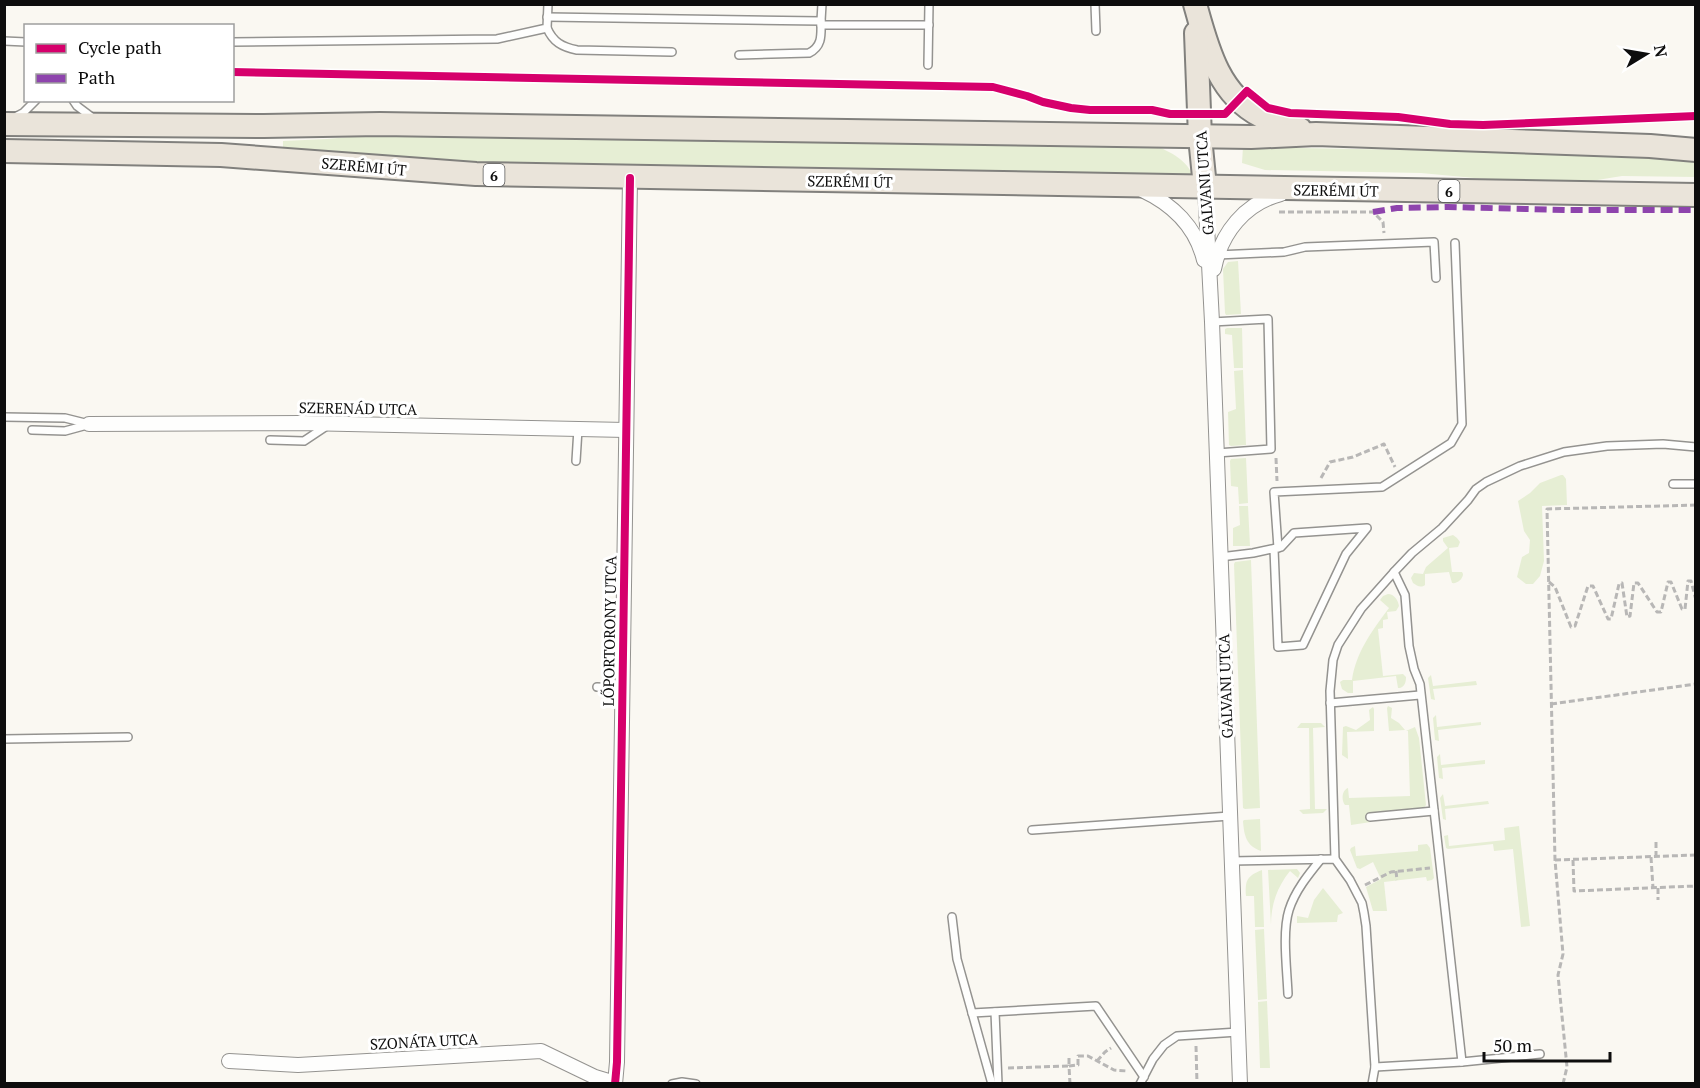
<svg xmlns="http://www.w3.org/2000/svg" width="1700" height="1088" font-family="'PT Serif',serif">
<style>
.green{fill:#e6eed4}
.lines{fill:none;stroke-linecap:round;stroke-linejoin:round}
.service-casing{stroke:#949390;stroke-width:10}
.minor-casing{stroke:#949390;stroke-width:16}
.primary-casing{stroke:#81807d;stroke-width:26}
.path{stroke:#b8b7b6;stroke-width:3;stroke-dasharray:6 3;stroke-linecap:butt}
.service{stroke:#fefefd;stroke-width:7}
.minor{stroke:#fefefd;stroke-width:14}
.primary{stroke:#eae4da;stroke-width:22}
.quiet{stroke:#8e44ad;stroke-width:6;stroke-dasharray:12 6;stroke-linecap:butt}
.cycleway-casing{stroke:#fff;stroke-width:11}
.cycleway{stroke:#d6006c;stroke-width:8}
.labels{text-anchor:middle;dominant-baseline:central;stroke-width:6;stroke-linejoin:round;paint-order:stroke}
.shield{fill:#fff;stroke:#565656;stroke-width:1.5}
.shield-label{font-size:14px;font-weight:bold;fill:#0d0d0d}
.street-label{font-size:15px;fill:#0d0d0d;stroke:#fff}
</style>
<rect width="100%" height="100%" fill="#faf8f2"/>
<g class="green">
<path d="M383,134L1155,146C1168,150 1190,162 1192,176L472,165L283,149V141L327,139Z"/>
<polygon points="1243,147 1582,153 1695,160 1696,177 1622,176 1585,182 1517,182 1421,173 1265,170 1242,163"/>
<polygon points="1238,261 1241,314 1226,315 1225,313 1223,269 1228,262"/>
<polygon points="1227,328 1242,328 1243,368 1234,368 1232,335 1225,334 1225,329"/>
<polygon points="1243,370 1246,445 1231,446 1229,445 1228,412 1236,409 1234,371"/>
<polygon points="1246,458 1248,503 1239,504 1238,487 1231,486 1230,461 1231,459"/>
<polygon points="1561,475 1563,475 1566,479 1567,505 1542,506 1544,561 1540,576 1533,584 1526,584 1517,577 1522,557 1529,553 1530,540 1524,531 1518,501 1530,493 1540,483"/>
<polygon points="1239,506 1248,506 1250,546 1233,546 1233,528 1240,525"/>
<path d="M1453,535L1457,538L1460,542L1458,547L1449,548L1452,572H1462L1463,574C1463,579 1457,584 1452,583L1449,572L1425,574V585C1421,588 1417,586 1413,583L1411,578L1414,573L1423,574L1426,567L1448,548L1443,541V538Z"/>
<polygon points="1251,560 1260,808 1245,809 1243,808 1234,564 1235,562"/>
<path d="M1388,594C1394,594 1398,600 1399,606L1396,611L1387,612L1388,619L1383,620V628L1378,629L1383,676L1403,674L1406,677C1406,682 1405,686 1400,688H1398L1396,676L1353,681V693H1348L1342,689L1340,682L1343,680H1352C1356,652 1372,631 1389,608L1380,600L1383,596Z"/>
<polygon points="1431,675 1433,686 1476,681 1477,685 1433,689 1435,700 1431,699 1428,678"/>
<polygon points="1388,706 1392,708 1391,718 1399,723 1405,730 1389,731 1387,708"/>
<polygon points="1373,707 1374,709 1374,731 1347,732 1348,759 1342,755 1343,727 1346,726 1356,730 1370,720 1369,710"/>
<polygon points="1436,715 1437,727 1481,722 1481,725 1438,730 1439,741 1435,740 1433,718"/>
<polygon points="1301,723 1321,723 1325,727 1313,728 1315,809 1327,809 1323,813 1303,814 1299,810 1310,809 1309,728 1297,728"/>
<path d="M1415,727L1419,738L1426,805L1423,809L1371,813V822L1351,825L1349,805H1345C1341,800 1342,790 1348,788L1349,798L1410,796L1408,731H1406Z"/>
<polygon points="1440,754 1441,765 1485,760 1485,764 1442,768 1443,779 1439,778 1437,757"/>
<polygon points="1443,794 1445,806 1488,801 1489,804 1445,809 1446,820 1443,819 1440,798"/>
<path d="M1260,819L1261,851C1246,846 1244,835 1243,821L1244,820Z"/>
<polygon points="1519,826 1530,926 1521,927 1513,849 1494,851 1493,844 1448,849 1446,848 1444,836 1448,835 1449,846 1505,840 1504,828"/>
<polygon points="1427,844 1430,848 1434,878 1432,880 1427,881 1426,877 1384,882 1387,911 1373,911 1366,887 1381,879 1373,862 1360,869 1357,868 1350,850 1351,848 1355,846 1356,856 1418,851 1418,845"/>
<path d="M1297,869L1300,873L1298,878L1290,871C1277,887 1271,905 1271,925L1268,870Z"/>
<path d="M1262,870L1264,927H1255L1254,896H1246C1245,880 1247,876 1262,870Z"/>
<polygon points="1323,888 1343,913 1338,915 1337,922 1297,923 1297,916 1308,918 1314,900"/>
<polygon points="1264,929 1267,999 1258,1000 1255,930"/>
<polygon points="1267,1001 1270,1068 1260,1068 1258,1002"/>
</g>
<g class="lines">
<g class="service-casing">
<g id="service">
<polyline points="1095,4 1096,31"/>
<polyline points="547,17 821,21 822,4"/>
<polyline points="821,25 929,25"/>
<path d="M547,28C553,42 562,47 577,50L672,52"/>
<polyline points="4,41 26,42"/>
<polyline points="232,42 497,39 547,28 548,4"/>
<path d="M739,55L809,53C823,46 821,34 821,21"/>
<polyline points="928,65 929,4"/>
<polyline points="73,100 77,106 93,118"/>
<polyline points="17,116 23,113 36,100"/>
<polyline points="1217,255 1284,252 1305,247 1434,242 1436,278"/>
<polyline points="1212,322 1268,319 1271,449 1217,453"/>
<polyline points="4,417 65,418 89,424"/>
<polyline points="32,430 65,431 87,425"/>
<polyline points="270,440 304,441 328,425"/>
<polyline points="576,461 578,429"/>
<polyline points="1673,484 1696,484"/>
<polyline points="1278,548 1274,492 1382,487 1451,443 1462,424 1455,243"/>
<polyline points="1220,557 1253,553 1281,547 1294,533 1367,528 1346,554 1303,645 1278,647 1274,549"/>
<polyline points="1394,572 1412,553 1442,528 1468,500 1476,489 1486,482 1520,466 1564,452 1607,446 1663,444 1696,447"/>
<polyline points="597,687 622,688"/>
<polyline points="1330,703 1420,695"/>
<polyline points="4,739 128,737"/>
<polyline points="1370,817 1434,811"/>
<polyline points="1032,830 1230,816"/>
<polyline points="1335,859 1330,691 1333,660 1338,645 1361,609 1394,572 1405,595 1409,646 1414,669 1420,684 1462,1062"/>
<polyline points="1231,861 1335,859 1350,880 1362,903 1364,913 1366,926 1375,1067 1372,1084"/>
<polyline points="952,917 957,959 992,1084"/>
<path d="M1288,994C1287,970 1282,932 1289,910C1295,891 1308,875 1321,859"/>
<polyline points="995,1012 998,1084"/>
<polyline points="972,1013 1096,1006 1144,1077"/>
<polyline points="1375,1067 1462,1062 1540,1054"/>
<polyline points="672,1084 682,1082 696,1084"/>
<polyline points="1140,1084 1153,1059 1164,1045 1177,1036 1238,1032"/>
</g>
</g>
<g class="minor-casing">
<g id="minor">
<polyline points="1205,187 1212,322 1240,1084"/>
<path d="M1142,190C1172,204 1196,227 1204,260"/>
<path d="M1214,269C1221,233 1245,203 1281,194"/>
<polyline points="89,424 302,423 626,430"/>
<polyline points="229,1061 298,1065 541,1051 595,1077 615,1083"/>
<polyline points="615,1084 617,1062 630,178"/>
</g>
</g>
<g class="primary-casing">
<g id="primary">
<path d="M1195,4C1207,47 1218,94 1261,116C1273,123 1287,124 1300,129"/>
<polyline points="1196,33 1200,137 1205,187"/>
<polyline points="4,124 264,126 380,124 1251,137 1316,134 1650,146 1696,150"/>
<polyline points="4,151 221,155 476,174 1696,195"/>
</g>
</g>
<g class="path">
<polyline points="1279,212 1373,212 1383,222 1384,233"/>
<polyline points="1276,458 1277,481"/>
<polyline points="1321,478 1330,462 1353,457 1384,444 1395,467"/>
<polyline points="1549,582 1555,587 1571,627 1575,626 1588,586 1593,586 1608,619 1611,619 1619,584 1622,583 1627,617 1630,616 1634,583 1638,583 1657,612 1661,612 1668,582 1671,582 1682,609 1685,609 1688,581 1691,581 1696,600"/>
<polyline points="1551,704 1696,684"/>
<polyline points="1656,842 1656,857"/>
<polyline points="1651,857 1653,888"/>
<polyline points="1555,860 1696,855"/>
<polyline points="1573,860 1574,891 1696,886"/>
<polyline points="1396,871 1397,880"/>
<polyline points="1365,885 1391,872 1430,868"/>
<polyline points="1658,888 1658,900"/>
<polyline points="1196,1046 1197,1084"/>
<polyline points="1097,1061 1105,1052 1111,1048"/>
<polyline points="1008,1068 1069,1066 1069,1055"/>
<polyline points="1070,1084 1069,1066 1078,1065 1078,1056 1088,1056 1114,1070 1127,1071"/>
<polyline points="1563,1084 1567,1067 1558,975 1563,954 1555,860 1547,509 1696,505"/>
</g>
<use href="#service" class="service"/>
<use href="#minor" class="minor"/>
<use href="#primary" class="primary"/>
<polyline class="quiet" points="1373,212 1397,208 1448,207 1567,210 1696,210"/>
<g class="cycleway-casing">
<g id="cycleway">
<polyline points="232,72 993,87 1027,96 1043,102 1071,108 1090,110 1152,110 1170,114 1225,114 1247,91 1268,108 1290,113 1398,117 1450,124 1483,125 1696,116"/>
<polyline points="615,1084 617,1062 630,178"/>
</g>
</g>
<use href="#cycleway" class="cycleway"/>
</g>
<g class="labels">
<g class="shield">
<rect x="483.5" y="164" width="21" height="22" rx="4.5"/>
<rect x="1438.5" y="180" width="21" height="22" rx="4.5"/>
</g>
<g class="shield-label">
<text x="494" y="175">6</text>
<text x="1449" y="191">6</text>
</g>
<g class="street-label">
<text transform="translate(364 166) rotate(5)">SZERÉMI ÚT</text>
<text transform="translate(850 181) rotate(1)">SZERÉMI ÚT</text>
<text transform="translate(1204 183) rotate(-94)">GALVANI UTCA</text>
<text transform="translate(1336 190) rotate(1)">SZERÉMI ÚT</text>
<text transform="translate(358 408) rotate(1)">SZERENÁD UTCA</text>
<text transform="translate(609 631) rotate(-89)">LŐPORTORONY UTCA</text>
<text transform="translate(1225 686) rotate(-92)">GALVANI UTCA</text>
<text transform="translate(424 1041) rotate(-3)">SZONÁTA UTCA</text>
</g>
</g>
<rect width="1700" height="1088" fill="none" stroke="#0d0d0d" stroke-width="12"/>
<rect x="24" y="24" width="210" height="78" fill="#ffffff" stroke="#9e9e9e" stroke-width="1.5"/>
<rect x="36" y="44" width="30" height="9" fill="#d6006c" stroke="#9e9e9e" stroke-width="1.5"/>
<text x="78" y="54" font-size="18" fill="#0d0d0d">Cycle path</text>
<rect x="36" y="74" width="30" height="9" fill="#8e44ad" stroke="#9e9e9e" stroke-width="1.5"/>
<text x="78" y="84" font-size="18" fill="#0d0d0d">Path</text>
<g transform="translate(1646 54) rotate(79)" stroke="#ffffff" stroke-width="4.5" paint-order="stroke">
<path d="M0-4.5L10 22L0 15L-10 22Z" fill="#0d0d0d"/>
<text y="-9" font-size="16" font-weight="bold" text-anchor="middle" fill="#0d0d0d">N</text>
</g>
<path d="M1484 1052v9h126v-9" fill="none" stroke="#0d0d0d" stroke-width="3"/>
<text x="1493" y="1052" font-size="18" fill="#0d0d0d" stroke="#ffffff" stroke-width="4.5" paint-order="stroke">50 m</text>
</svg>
